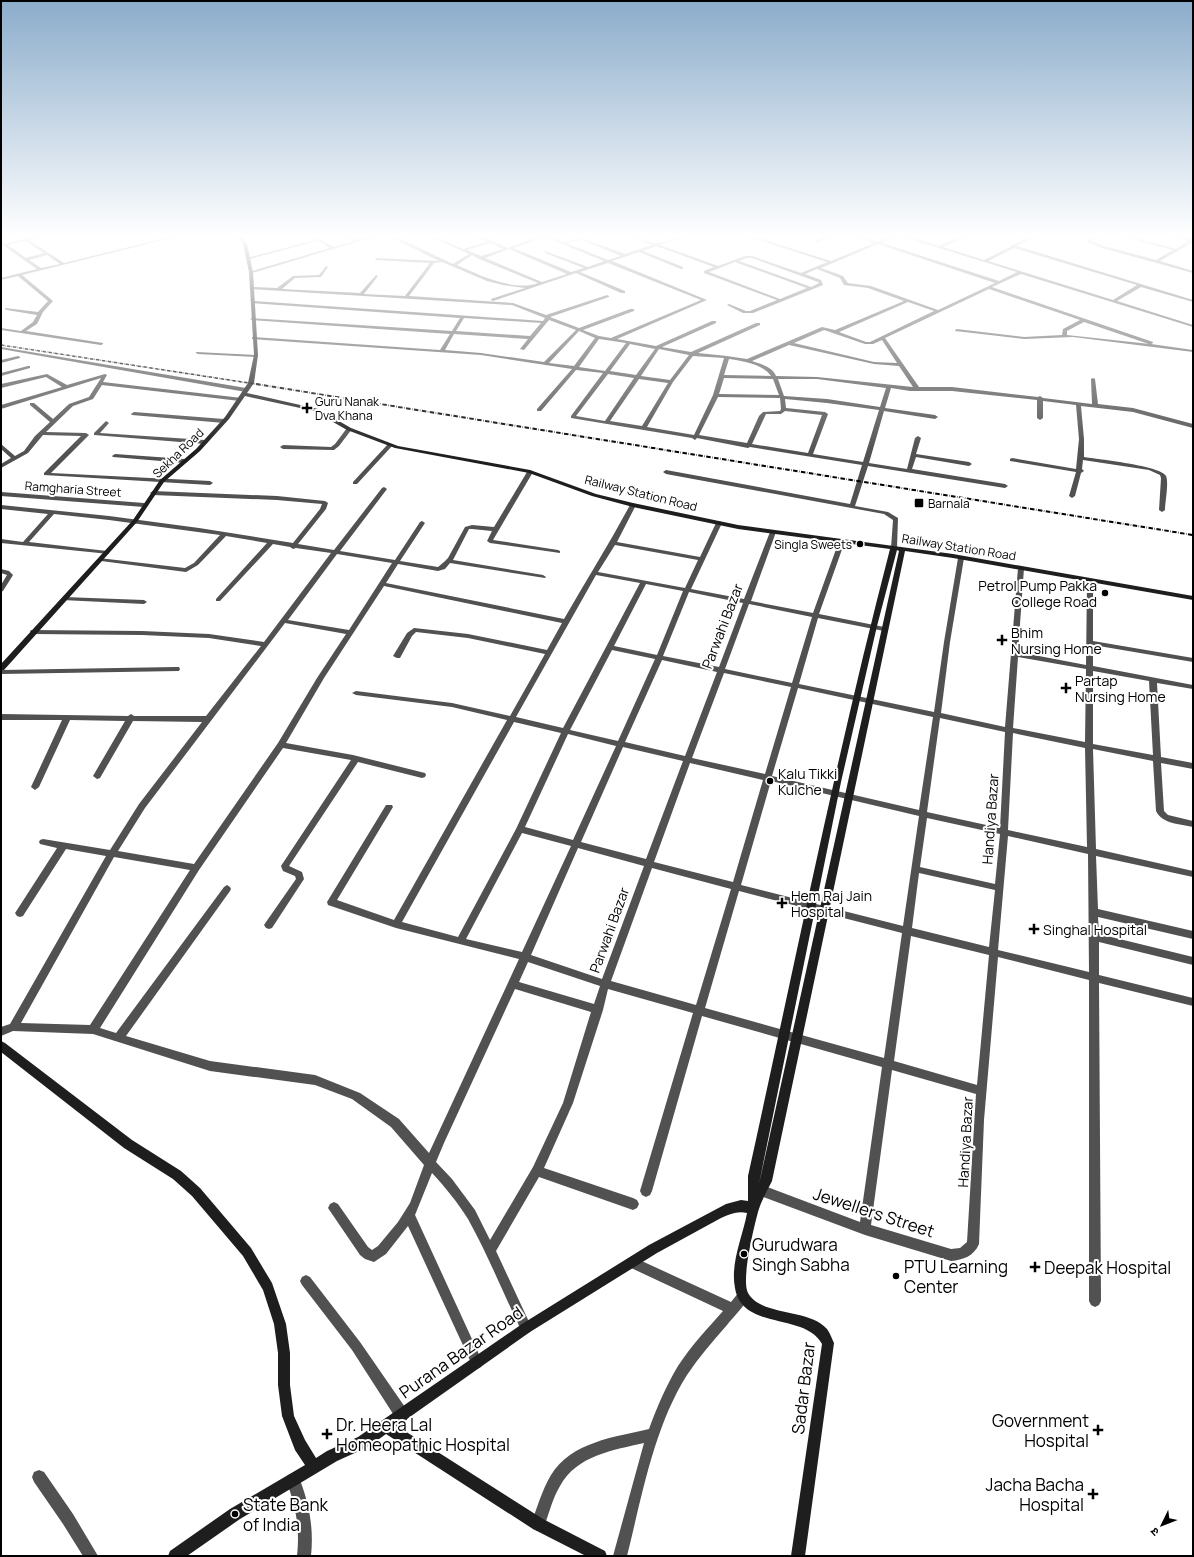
<svg xmlns="http://www.w3.org/2000/svg" width="1194" height="1557" font-family="Manrope,'Noto Sans Devanagari',sans-serif">
<style>
.lines{fill:none;stroke-linecap:round;stroke-linejoin:round}
.street{fill:#515151;fill-rule:evenodd}
.secondary{fill:#1e1e1e;fill-rule:evenodd}
.rail-far1{stroke:#000;stroke-width:1.5;stroke-dasharray:3.5 1 0.5 1;stroke-linecap:butt}
.rail{stroke:#000;stroke-width:2;stroke-dasharray:4.5 1.5 0.5 1.5;stroke-linecap:butt}
.poi-dot{fill:#000;stroke:#fff;stroke-width:1.5}
.labels{text-anchor:middle;dominant-baseline:central;stroke-width:4;stroke-linejoin:round;paint-order:stroke}
.far-poi-label{font-size:12px;fill:#000;stroke:#fff;text-anchor:start}
.far-street-label{font-size:12px;fill:#000;stroke:#fff}
.poi-label{font-size:14px;fill:#000;stroke:#fff;text-anchor:start}
.street-label{font-size:14px;fill:#000;stroke:#fff}
.near-street-label{font-size:17px;fill:#000;stroke:#fff}
.near-poi-label{font-size:17px;fill:#000;stroke:#fff;text-anchor:start}
</style>
<rect width="100%" height="100%" fill="#fff"/>
<g class="lines">
<g class="street">
<polygon points="1,235 4,235 1,236"/>
<path d="M36,235H42L29,240L64,263L177,235H184L22,275L53,301L43,312L37,324L26,331L103,343V344L101,345L1,330V328L21,331L33,322L37,315L7,310L5,309V308L38,312L48,301L18,276L1,280V278L37,269L1,244V241L6,244ZM25,241L44,253L26,258L8,245ZM47,255L60,264L41,268L29,260Z"/>
<polygon points="307,235 312,235 334,247 354,241 343,235 348,235 358,240 373,235 380,235 252,273 249,272 330,248 318,241 249,259 247,258 315,240"/>
<path d="M387,235H392L453,264L469,254L426,235H432L463,249L487,242L473,235H479L507,248L541,236L540,235H546L562,242L582,238L625,254L652,245L626,235C637,235 649,244 657,243C668,243 677,235 688,235L660,245L718,266L745,256H752L801,273L827,262L743,235H749L831,261L874,243L851,235H857L878,242L894,235H905L939,246L963,235H969L943,247L984,260L1010,247L1011,245H1013L1034,235H1039L1017,246L1193,300V302L1141,287L1117,301L1193,325V327L1021,274L992,287L1153,342V343L1151,344L1193,350V352L1073,337L1024,339L955,331V330L957,329L1024,337L1062,335L1063,329L1080,320L989,289L885,338L919,387H952L1038,397L1040,396L1043,398L1092,404L1091,379L1093,378L1095,379L1098,404L1133,408L1193,424V428L1133,412L1081,406L1084,439V457C1097,459 1162,466 1166,476C1169,483 1165,502 1165,510L1162,512L1159,510L1161,478L1160,475L1149,470L1083,460L1082,469L1084,471L1081,473L1075,496L1072,498L1069,496L1076,472L1010,461V459L1012,458L1076,469L1079,439L1076,405L1043,401V418L1040,420L1037,418V400L952,391H910L891,388L885,408L935,415L938,417L935,419L884,411L869,463L907,469L915,438L918,436L921,438L916,454L969,462L972,464L969,466L916,457L912,469L1005,484L1008,486L1005,488L868,466L855,506L888,512L898,518L897,548L894,550L891,548L893,520L884,514L666,474L663,472L666,470L850,504L862,465L750,447L748,448L697,438L695,440L692,438L571,418V416L603,373L576,370L541,411H537V409L572,369L481,355L252,339V337H254L440,350L450,334L252,320L250,319L252,318L452,331L460,318L251,303V301H253L543,321L545,318L512,305L251,289L249,288L251,287L277,288L293,276L319,275L326,266L328,267L321,277L295,278L282,289L360,293L376,275L378,276L364,294L405,296L430,263L376,260L375,258L439,261ZM900,236L1017,272L999,281L882,243ZM545,237L604,261L588,267L545,251V253L584,268L571,272L513,248ZM582,240L621,256L608,260L566,243ZM491,243L503,249L481,256L467,250ZM878,244L995,283L938,310L871,286L848,283L843,276L821,268ZM656,246L714,267L704,271V273L777,300L750,311H746L729,304L727,305L743,313H753L823,285L821,280L805,274L817,269L840,278L844,285L868,288L904,301L835,330L822,327L747,359L727,356L698,353L760,325V323H756L691,352L662,347L716,323V321H712L656,346L617,339L707,300L612,261L639,252L681,269H683V267L643,251ZM1014,248L1137,285L1113,300L988,261ZM509,249L567,274L542,282L485,258ZM472,255L479,259L538,283C514,292 479,275 457,265ZM746,258H752L818,282L819,283L811,287L739,261ZM442,262L487,281L503,285L525,288L491,299V300L493,301L576,273L621,293H625V291L580,272L608,263L701,300L611,338L599,336L583,330L634,311V309H630L579,328L550,317L609,297V296L607,295L546,315L513,303L409,296L434,263ZM735,262L807,288L780,299L709,272ZM908,302L934,311L870,342H866L839,332ZM464,318L541,323L530,336L456,331ZM549,320L576,330L544,362L481,353L445,350L454,334L528,339L520,349L524,350ZM1084,322L1149,344H1150L1067,335V331ZM824,330L865,344H873L882,340L897,363L874,362L794,343ZM579,331L595,338L574,366L549,363ZM599,339L626,343L605,371L579,367ZM630,344L655,349L636,375L610,371ZM789,345L874,364L899,366L913,387L817,377L776,376C773,367 761,364 752,361ZM659,349L689,355L670,380L641,376ZM693,356L724,358L713,395L694,435L647,427L673,382ZM729,359C742,361 763,364 771,376L724,375ZM608,374L634,378L605,421L576,416ZM724,378L773,379L779,395L719,394ZM639,379L668,383L642,426L610,421ZM778,379H817L886,388L880,407L827,399L784,396ZM718,397L780,398L781,409L780,411L763,412L759,416L747,443L699,435ZM785,399L827,403L879,410L863,462L813,454L828,414L825,412L786,408ZM785,411L822,415L808,453L752,444L766,414H781Z"/>
<polygon points="828,235 834,235 818,242 815,241"/>
<polygon points="1096,235 1101,235 1092,241 1104,246 1156,260 1173,250 1117,235 1124,235 1176,249 1188,241 1167,235 1193,239 1193,242 1160,261 1193,271 1193,273 1102,248 1088,242 1088,240"/>
<polygon points="1,347 246,388 249,390 246,392 1,349"/>
<polygon points="196,352 256,355 258,356 256,357 198,354 196,353"/>
<polygon points="18,356 20,357 20,358 1,363 1,360"/>
<polygon points="28,366 30,366 30,368 1,376 1,373"/>
<polygon points="47,374 67,385 105,374 107,375 103,382 242,398 243,399 240,401 102,385 93,399 73,406 46,432 86,433 89,435 51,473 210,481 213,483 210,485 44,475 44,473 81,436 43,435 28,453 1,468 1,464 11,458 1,449 1,444 15,456 24,451 35,436 50,422 30,405 30,403 34,403 53,419 69,404 89,397 101,378 1,409 1,405 62,387 46,377 1,388 1,384"/>
<polygon points="134,412 224,419 227,421 224,423 132,415 131,414"/>
<polygon points="106,421 109,423 100,433 205,440 208,442 205,444 94,435 94,433"/>
<polygon points="347,428 352,429 339,446 334,450 283,449 280,447 283,445 331,447 335,444"/>
<polygon points="388,444 393,445 357,484 353,484 353,482"/>
<polygon points="115,454 185,459 188,461 185,463 113,457 112,456"/>
<path d="M530,470L533,472L493,540L558,550L560,551V553L490,543L487,541L492,531L472,529H469L453,560L543,575L546,577L545,578L450,563L445,569L438,571L398,564L386,583L564,619C586,581 609,544 630,505L633,503L636,505L617,542L700,557L716,523L719,521L721,522L722,523L691,589L744,599L770,532L771,531H775L776,532L751,601L813,613L839,541L840,540H844L845,541L819,614L884,627L887,629L884,631L818,618L799,684L934,712L944,642L958,558L961,556L964,558L950,642L941,713L1005,727L1018,568L1021,566L1024,568L1018,652L1086,665L1087,581L1090,579L1093,581V641L1193,658V662L1093,645V666L1193,685V689L1157,683L1161,757L1193,763V769L1161,763L1164,811L1168,815L1193,821V827C1180,824 1162,824 1156,811L1153,761L1093,749L1096,849L1193,871V877L1096,856L1098,909L1193,931V939L1098,917L1099,934L1193,957V965L1099,942V975L1193,998V1006L1099,983L1101,1301L1099,1305L1095,1307L1091,1305L1089,1301V980L998,957L984,1120L979,1244C974,1256 963,1260 951,1261L865,1235L758,1195L756,1191L758,1187L762,1185L860,1222L882,1067L702,1016L652,1191L650,1195L646,1197L642,1195L640,1191L693,1013L608,989L603,1010L573,1103L544,1168L633,1198L637,1200L639,1204L637,1208L633,1210L539,1177L496,1251L530,1324L532,1328L530,1332L526,1334L522,1332C504,1295 488,1255 468,1219C458,1203 445,1187 432,1173L415,1215L483,1363L481,1367L477,1369L473,1367L408,1226L386,1254L374,1262L365,1259L360,1255L328,1208L330,1204L334,1202L338,1204L368,1247L372,1250L378,1246L398,1222L410,1203L424,1165L391,1127L352,1099L315,1085L210,1071L93,1034L13,1031L1,1036V1027L10,1024L106,856L66,849L23,916L20,917L17,916L15,913L17,910L57,848L40,844L39,842L40,840L43,839L110,850L139,804L202,722L133,721L100,778L97,779L93,776L125,721L70,720L39,787L35,790L31,787L62,720H1V714L128,716L131,714L134,716H206L261,646L209,638L142,635L33,634H31L30,632L31,630L142,631L209,634L264,642L331,553L296,548L293,549L290,547L273,544L220,601H216V599L267,543L226,536L198,565L186,572L101,561L98,559L99,558L185,568L194,563L220,535L109,520L54,514L29,542L107,551L109,552V554L1,543V539L23,542L48,514L1,509V505L109,516L199,528L293,543L320,509L322,504L277,500L153,495L150,493L153,491L277,496L325,501L328,503L326,509L298,544L334,550L382,488L384,487L387,489L340,551L395,560L420,522L422,521L425,523L400,561L438,567L444,562L448,558L465,527L472,525L494,527L527,472ZM615,545L698,560L685,588L598,572ZM337,554L392,563L349,630L288,620ZM596,575L640,583L563,728L516,717ZM646,584L683,591L657,655L614,646ZM384,586L562,623L547,650L468,634L414,628L407,633L393,656L397,658H400L412,636L416,632L468,638L545,654L510,716L452,703L356,691L352,693L356,695L452,707L507,720L394,920L337,900L393,807L392,805H386L327,902L328,905L396,928L519,959L429,1153L399,1119L360,1093L315,1075L210,1061L126,1036L230,891L231,889L230,887L227,885L224,887L116,1033L100,1028L199,870L283,748L351,760L281,866L283,871L295,876L296,879L266,922L264,925L266,928L269,929L272,928L304,879L302,872L289,866L358,762L422,778L425,777L426,775L425,773L353,755L286,743L324,678ZM689,592L743,603L719,667L663,656ZM749,604L812,617L792,683L725,669ZM285,623L346,634L317,678L278,743L194,864L118,851L145,808ZM612,650L655,659L618,741L570,730ZM1018,657L1086,669L1085,742L1013,728ZM662,660L717,672L685,756L625,742ZM1093,671L1149,681L1153,755L1093,744ZM724,673L791,687L765,774L692,758ZM798,688L933,717L919,810L772,776ZM940,718L1005,732L1000,828L927,812ZM514,722L561,733L516,829L458,937L402,922ZM1013,733L1085,748L1087,847L1008,830ZM568,734L616,746L573,840L525,827ZM623,747L683,761L646,859L581,842ZM690,763L763,780L733,882L654,862ZM771,781L919,816L903,926L741,885ZM927,818L1000,834L995,884L920,867ZM522,833L571,846L522,952L466,939ZM1008,836L1088,854L1089,972L998,950ZM578,848L644,866L602,979L531,955ZM114,857L190,870L90,1025L21,1023ZM652,868L731,889L696,1005L611,981ZM919,873L995,890L989,947L912,928ZM739,891L902,933L884,1058L705,1008ZM911,936L989,955L977,1085L894,1061ZM528,962L600,986L594,1004L519,982ZM515,989L591,1012L563,1103L533,1167L490,1240L475,1210L452,1179L436,1162L444,1143ZM892,1070L976,1094L967,1242L960,1248L951,1249L871,1225Z"/>
<polygon points="1,492 144,503 147,505 144,507 1,496"/>
<polygon points="1,569 9,571 13,575 3,591 1,592 1,585 7,575 1,573"/>
<polygon points="64,597 144,600 147,602 144,604 62,600 62,598"/>
<polygon points="176,667 179,667 180,669 179,671 1,674 1,670"/>
<path d="M633,1257L731,1302L739,1292L743,1290L747,1292L749,1296C744,1307 734,1316 727,1325C713,1341 699,1357 687,1375C654,1427 642,1496 627,1556H613L644,1443C614,1450 577,1455 560,1486C552,1499 549,1515 543,1529L538,1531L533,1529L531,1524C537,1508 542,1490 551,1475C571,1442 615,1437 649,1429C657,1407 666,1386 678,1366C691,1346 707,1329 723,1311L629,1267L627,1263L629,1259Z"/>
<polygon points="306,1275 310,1277 360,1342 407,1410 408,1415 407,1420 402,1421 397,1420 352,1350 302,1285 300,1281 302,1277"/>
<polygon points="39,1470 44,1472 73,1514 98,1556 83,1556 63,1524 34,1482 32,1477 34,1472"/>
<path d="M293,1473L298,1475C309,1502 314,1527 311,1556H297C300,1527 296,1507 286,1480L288,1475Z"/>
</g>
<path class="secondary" d="M237,235H241L247,244L253,272L258,355L254,383L247,393L318,409L351,428L398,446L530,470L596,494L633,503L738,525L953,554L1193,596V600L953,558L905,551L772,1181C767,1191 761,1201 758,1212C754,1227 741,1280 748,1293C762,1317 809,1308 827,1329C830,1333 832,1339 834,1343L805,1556H791L822,1344C805,1312 742,1331 735,1288C730,1263 743,1236 747,1213C737,1211 730,1214 721,1218L657,1253L530,1332L397,1426L543,1519L605,1551L607,1556H586L533,1529L386,1434L368,1447L337,1461L240,1519L187,1556H168L170,1551L230,1509L305,1465L295,1450L282,1416L278,1385V1353L274,1324L263,1290L243,1256L192,1196L173,1179L124,1148L1,1052V1041L5,1043L132,1140L181,1171L200,1188L251,1248L272,1283L286,1324L290,1353V1385L294,1416L305,1440L316,1458L327,1451L358,1437L522,1324L649,1245L726,1204L741,1200L748,1201V1176C794,967 836,757 890,549L738,529L633,507L592,496L529,473L395,448L347,430L314,411L245,396L229,419L200,451L164,482L137,522L4,670H1V664L133,520L160,480L196,449L225,417L248,383L254,355L249,272L243,244ZM897,550L899,551L759,1184L841,782L877,626Z"/>
<polyline class="rail-far1" points="1,345 262,385"/>
<polyline class="rail" points="256,384 1193,535"/>
</g>
<linearGradient id="sky" x2="0" y2="1"><stop stop-color="#8baccb"/><stop offset="0.52" stop-color="#fff"/><stop offset="1" stop-color="#fff" stop-opacity="0"/></linearGradient>
<rect width="1194" height="453" fill="url(#sky)"/>
<g class="poi-dot">
<path d="M305 402h4v4h4v4h-4v4h-4v-4h-4v-4h4z"/>
<rect x="914" y="498" width="10" height="10" rx="2"/>
<circle cx="860" cy="544" r="4"/>
<circle cx="1105" cy="593" r="4"/>
<path d="M1000 634h4v4h4v4h-4v4h-4v-4h-4v-4h4z"/>
<path d="M1064 682h4v4h4v4h-4v4h-4v-4h-4v-4h4z"/>
<circle cx="770" cy="781" r="4"/>
<path d="M780 897h4v4h4v4h-4v4h-4v-4h-4v-4h4z"/>
<path d="M1032 923h4v4h4v4h-4v4h-4v-4h-4v-4h4z"/>
<circle cx="744" cy="1254" r="4"/>
<path d="M1033 1261h4v4h4v4h-4v4h-4v-4h-4v-4h4z"/>
<circle cx="896" cy="1276" r="4"/>
<path d="M1096 1424h4v4h4v4h-4v4h-4v-4h-4v-4h4z"/>
<path d="M325 1428h4v4h4v4h-4v4h-4v-4h-4v-4h4z"/>
<path d="M1091 1488h4v4h4v4h-4v4h-4v-4h-4v-4h4z"/>
<circle cx="235" cy="1514" r="4"/>
</g>
<g class="labels">
<g class="far-poi-label">
<text x="315" y="401">Guru Nanak<tspan x="315" dy="14">Dva Khana</tspan></text>
<text x="928" y="503">Barnala</text>
<text x="852" y="544" text-anchor="end">Singla Sweets</text>
</g>
<g class="far-street-label">
<text transform="translate(178 453) rotate(-44)">Sekha Road</text>
<text transform="translate(73 489) rotate(4)">Ramgharia Street</text>
<text transform="translate(641 493) rotate(14)">Railway Station Road</text>
<text transform="translate(959 547) rotate(9)">Railway Station Road</text>
</g>
<g class="poi-label">
<text x="1097" y="585" text-anchor="end">Petrol Pump Pakka<tspan x="1097" dy="16">College Road</tspan></text>
<text x="1011" y="632">Bhim<tspan x="1011" dy="16">Nursing Home</tspan></text>
<text x="1075" y="680">Partap<tspan x="1075" dy="16">Nursing Home</tspan></text>
<text x="778" y="773">Kalu Tikki<tspan x="778" dy="16">Kulche</tspan></text>
<text x="791" y="895">Hem Raj Jain<tspan x="791" dy="16">Hospital</tspan></text>
<text x="1043" y="929">Singhal Hospital</text>
</g>
<g class="street-label">
<text transform="translate(722 626) rotate(-69)">Parwahi Bazar</text>
<text transform="translate(990 819) rotate(-86)">Handiya Bazar</text>
<text transform="translate(609 930) rotate(-70)">Parwahi Bazar</text>
<text transform="translate(965 1142) rotate(-87)">Handiya Bazar</text>
</g>
<g class="near-street-label">
<text transform="translate(874 1212) rotate(18)">Jewellers Street</text>
<text transform="translate(461 1352) rotate(-35)">Purana Bazar Road</text>
<text transform="translate(803 1388) rotate(-83)">Sadar Bazar</text>
</g>
<g class="near-poi-label">
<text x="752" y="1244">Gurudwara<tspan x="752" dy="20">Singh Sabha</tspan></text>
<text x="904" y="1266">PTU Learning<tspan x="904" dy="20">Center</tspan></text>
<text x="1044" y="1267">Deepak Hospital</text>
<text x="1089" y="1420" text-anchor="end">Government<tspan x="1089" dy="20">Hospital</tspan></text>
<text x="336" y="1424">Dr. Heera Lal<tspan x="336" dy="20">Homeopathic Hospital</tspan></text>
<text x="1084" y="1484" text-anchor="end">Jacha Bacha<tspan x="1084" dy="20">Hospital</tspan></text>
<text x="243" y="1504">State Bank<tspan x="243" dy="20">of India</tspan></text>
</g>
</g>
<rect width="1194" height="1557" fill="none" stroke="#000000" stroke-width="4"/>
<g transform="translate(1162 1525) rotate(227)" stroke="#ffffff" stroke-width="3" paint-order="stroke">
<path d="M0-3L7 15L0 10L-7 15Z" fill="#000000"/>
<text y="-6" font-size="11" font-weight="bold" text-anchor="middle" fill="#000000">उ</text>
</g>
</svg>
